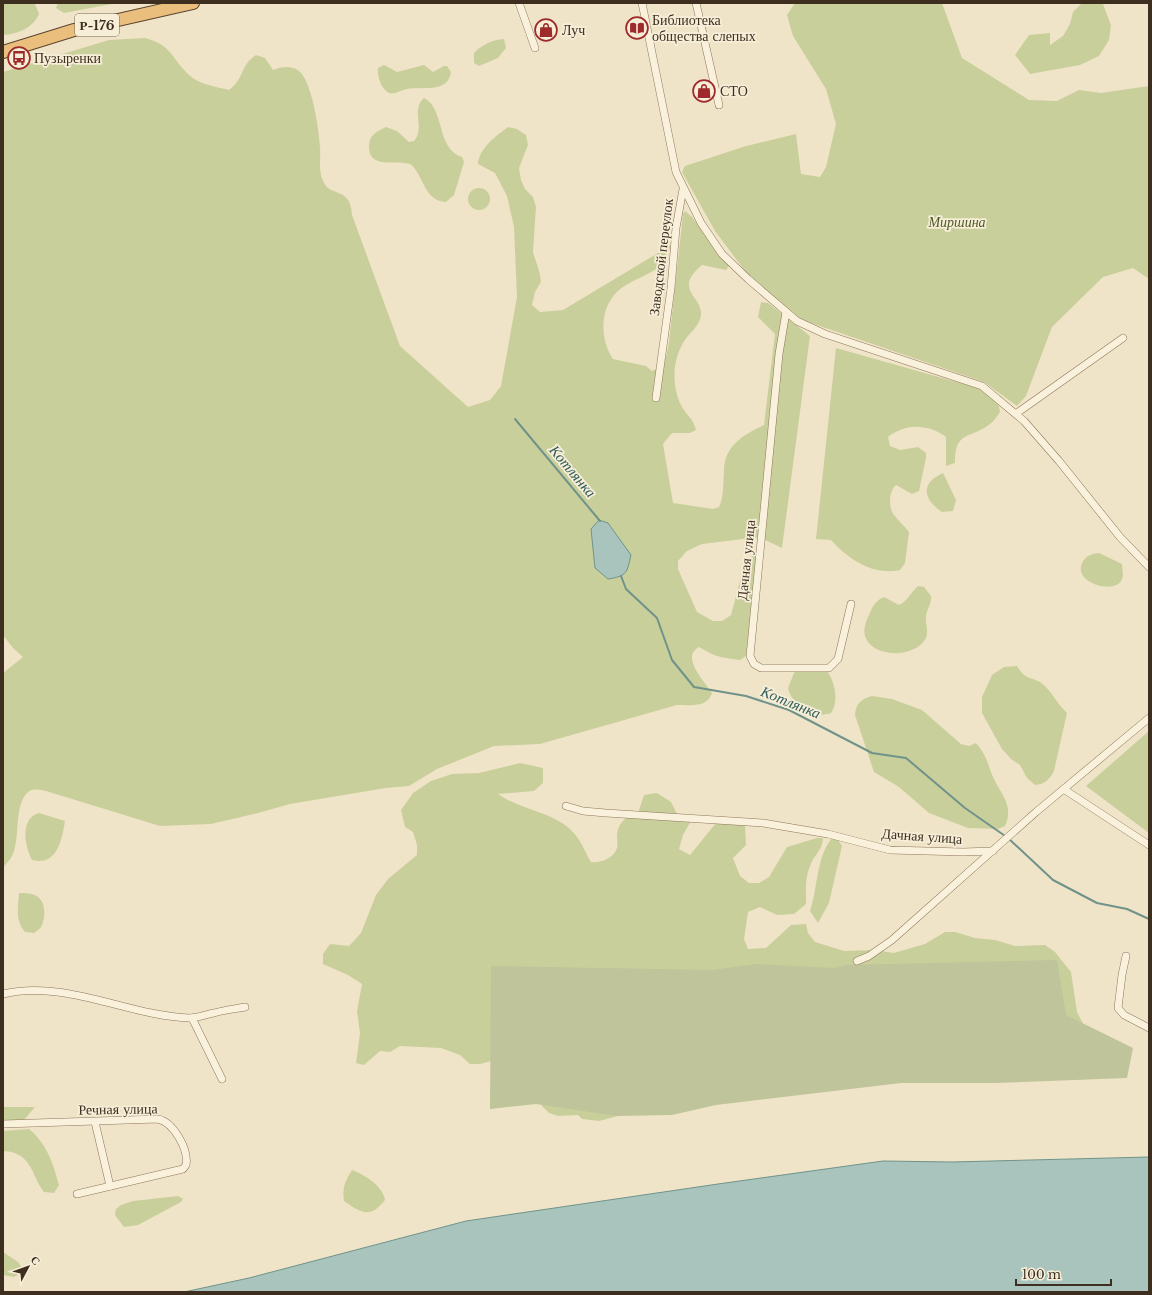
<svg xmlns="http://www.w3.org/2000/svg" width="1152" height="1295" font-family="'Libre Baskerville',serif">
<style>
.green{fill:#c9cf9b;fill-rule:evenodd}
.cemetery{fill:#bfc49a}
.water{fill:#a9c4bc;stroke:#6f938a}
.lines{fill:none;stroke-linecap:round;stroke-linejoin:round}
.stream{stroke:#6f938a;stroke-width:2}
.minor-casing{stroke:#8d765c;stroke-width:8}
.trunk-casing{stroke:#5b4430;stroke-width:14}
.minor{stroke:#faf1dc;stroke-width:7}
.trunk{stroke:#eabe7c;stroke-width:12}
.labels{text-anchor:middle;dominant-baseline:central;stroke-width:3.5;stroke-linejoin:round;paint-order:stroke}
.shield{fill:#f7eed8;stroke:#756857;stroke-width:1}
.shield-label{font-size:13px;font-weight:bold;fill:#3d2e20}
.poi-label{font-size:14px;fill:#3d2e20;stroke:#f7eed8;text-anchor:start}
.park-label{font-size:14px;font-style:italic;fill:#4d5a26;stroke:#f7eed8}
.street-label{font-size:14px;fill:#3d2e20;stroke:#f7eed8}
.water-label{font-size:15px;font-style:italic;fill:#2f5d5a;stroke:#f7eed8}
</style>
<rect width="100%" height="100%" fill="#f0e4c8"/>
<g class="green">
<path d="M3,3L35,4L39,14C33,28 18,34 3,35Z"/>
<polygon points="58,3 117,3 64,13 56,8"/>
<polygon points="795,3 942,3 962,58 1029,100 1057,101 1079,90 1101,93 1149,86 1149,279 1133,268 1103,277 1052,327 1026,396 1017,406 984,382 802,320 748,275 715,231 682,172 685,166 746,146 796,134 801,174 820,177 826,167 836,124 826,89 793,36 787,15"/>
<polygon points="1082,3 1103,4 1111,25 1109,40 1099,56 1080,65 1030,74 1015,55 1029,35 1050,33 1050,45 1063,36 1070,24 1073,12"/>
<path d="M145,38C172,45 171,58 189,75C198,84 217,87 229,90C245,78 240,65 256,55L265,58L273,70C281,67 291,65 299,71C312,81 319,130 320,147C321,158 318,170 323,181C330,198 351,186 352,215L400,346L468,407L490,400L501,386L517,297L514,227L507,196L495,173L478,164C479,148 496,136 508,127L517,129L526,135L528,145L519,168L521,180L525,189L533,197L536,207L533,252L540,274L541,282L535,292L532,305L540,312L563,310L673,244C665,254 667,260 656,269C646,276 633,280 623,287C600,302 598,337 613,359L646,366L652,371C667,365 666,356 669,342L683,214L685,211L692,217L729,266L726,270L702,265C672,290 703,296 701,315C700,327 687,334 682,345C672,363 672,388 682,407C687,416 693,418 696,430L690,433H672L663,444L673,503L713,509L719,507C724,495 723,484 724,471C724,446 743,435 764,425L775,334L758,317L761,302L768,303L810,336L782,548L759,537L702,544L687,551L678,561V569L697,612L713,621H722L731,615L742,574L749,558L757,553L746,656L740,660C720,657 718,658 699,647C680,657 705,682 712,693C708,708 689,705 677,705L540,744L494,746L437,769L409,786L386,788L290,804L258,813L211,824L160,826L46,791C40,790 33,788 28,792C13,806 21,839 12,856C10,860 6,864 3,868V673L23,657L13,648L3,635V72L109,40ZM591,529L608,579L595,568Z"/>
<path d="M504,39L506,48L498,58L479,66L474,63V53C483,44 492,40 504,39Z"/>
<path d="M384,65L397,72L424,65L433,72L444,66H447L451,72C448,94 422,86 407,89C402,90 393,95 389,93C381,89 377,76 378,68Z"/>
<path d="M424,98C445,108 436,149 462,157L464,162L454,195L446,202C423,201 424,174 410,164C396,160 369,169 369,147C369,135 376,132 386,127L397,131L409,142L414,141C426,128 410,110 424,98Z"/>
<circle cx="479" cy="199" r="11"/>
<path d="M836,348L985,390C993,397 999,402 1000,412C997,416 994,421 990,424C969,440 955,430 955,463L946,466V437C928,424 906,423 888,437L890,446L900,450L918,447L926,453V458L919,491L912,494L896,485C889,491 888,507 894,515C898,521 905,526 909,532L905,563L900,570C873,576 848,559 831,540L816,539Z"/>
<path d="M943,473L956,500L953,511L942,512C923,499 920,483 943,473Z"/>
<path d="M1099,553L1122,564C1122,568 1124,575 1122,579C1117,595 1073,584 1082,563C1086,555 1092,554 1099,553Z"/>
<path d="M918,586L924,587L931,596C932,603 927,609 926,616C925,623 929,631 926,638C916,658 872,659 865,636C863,629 866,621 869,615C872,607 876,600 884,597L899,605C907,602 911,592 918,586Z"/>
<path d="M1017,666C1027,683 1034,675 1045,686C1053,694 1058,705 1067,713L1054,771C1049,780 1045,784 1035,785L1027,778L1020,765L1011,759L1002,749L982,713V697L992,675L1004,667Z"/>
<path d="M824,667C834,678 840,700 831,713C816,719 791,705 788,688L794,673L797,669Z"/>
<path d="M872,696L892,699L922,710L961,744L969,746L976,743C988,757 987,764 994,779C1002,795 1014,807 1005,826L998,829L968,828L929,813L899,787L874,772L855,715C856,703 861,699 872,696Z"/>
<polygon points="1149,731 1149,833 1086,786"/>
<path d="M520,763L543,768V783L534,791L498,794C522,811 560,812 577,837C583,845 586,854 591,862C601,863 613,859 617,848C618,844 617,839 617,835C618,822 627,816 638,813L644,795L657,793L671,802L678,816L692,819L683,835L679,849L690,855L716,823L745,825L746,845L733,858L740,876L749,883H759L769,877L787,847L817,838H823C823,850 813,856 810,866C805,878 806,891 806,904L794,914L777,915L760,907L748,912L744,939L748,949L766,948L791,925L806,924L808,933L815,942L844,951L874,950L894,953L925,944L945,932H955L975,938L995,940L1015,946L1045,945L1055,952L1071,972L1077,1012L1088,1033L910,1080L645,1109L599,1121L582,1119L578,1115L558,1116L549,1113L542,1106L539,1096L510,1056L480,1064H470L460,1055L441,1048L400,1046L390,1052L380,1051L364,1065L356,1063L360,1033L357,1011L362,984L348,975L323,964V954L330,944L349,946L361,933L376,895L388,879L417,855V845L413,832L405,827L401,810L413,793L431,781L452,774L479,773Z"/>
<path d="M39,813L65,821C62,839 57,867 32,860C25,847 19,819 39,813Z"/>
<path d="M832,838H837L842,846L829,903L818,923L810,911C818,888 816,857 832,838Z"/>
<path d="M19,893C25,893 33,893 38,897C46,903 46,919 41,927C40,929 36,931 34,933L25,932C15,920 18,907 19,893Z"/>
<polygon points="3,1107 35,1107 24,1120 3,1121"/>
<path d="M29,1129C47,1144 53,1163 59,1185L54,1193L44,1192C31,1175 32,1152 3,1151V1131Z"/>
<path d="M352,1170C365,1175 382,1185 385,1200C370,1219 361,1213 344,1201C342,1188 345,1181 352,1170Z"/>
<polygon points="178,1196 183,1199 181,1202 138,1225 124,1227 115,1215 116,1209 121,1205 133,1201"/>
<polygon points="3,1252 18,1262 22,1268 19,1274 14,1277 3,1275"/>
</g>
<polygon class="cemetery" points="1057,960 1066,1015 1133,1048 1127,1078 995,1083 901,1083 716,1105 672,1115 617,1116 536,1104 490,1109 491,966 712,970 756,964 835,968 846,965"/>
<g class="water">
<path d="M599,520L608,523L631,555C627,573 627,576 608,579L595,568L591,529Z"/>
<polygon points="1149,1157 1149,1292 184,1292 249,1278 466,1221 718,1184 883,1161 952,1162"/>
</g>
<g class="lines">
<g class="stream">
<polyline points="515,419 600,521"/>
<polyline points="621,576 626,589 657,618 672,660 694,687 746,696 789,710 872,753 906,758 965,808 1008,838 1053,880 1097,903 1127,909 1149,919"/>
</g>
<g class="minor-casing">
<g id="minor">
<polyline points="519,3 535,48"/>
<polyline points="642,3 676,172 701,223 722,254 748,279 797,321 825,334 982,386 1024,421 1059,461 1120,537 1149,567"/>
<polyline points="696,3 719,105"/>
<polyline points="786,312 779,354 750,656 754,664 761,668 829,668 838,659 851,604"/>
<polyline points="656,398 671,288 676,228 683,189"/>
<polyline points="1017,413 1123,338"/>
<polyline points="1065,790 1149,845"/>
<polyline points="566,806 583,811 606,813 763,823 828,834 890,850 963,852 993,851"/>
<polyline points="1126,956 1122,975 1118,1008 1124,1015 1149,1028"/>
<polyline points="857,961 869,956 892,940 1036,812 1149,718"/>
<path d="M3,994C66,979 128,1016 190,1018C198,1018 207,1014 214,1013C224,1010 235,1009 245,1007"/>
<polyline points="192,1018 222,1079"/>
<polyline points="95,1122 110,1186"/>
<path d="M3,1124L158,1119C173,1122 189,1149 186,1165L183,1169L77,1194"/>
</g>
</g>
<g class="trunk-casing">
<polyline id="trunk" points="3,52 74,30 193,3"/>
</g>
<use href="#minor" class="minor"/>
<use href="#trunk" class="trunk"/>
</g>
<defs>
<g id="library-ring" transform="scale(1.15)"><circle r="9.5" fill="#f7eed8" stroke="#9e2a2b" stroke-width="1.5"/><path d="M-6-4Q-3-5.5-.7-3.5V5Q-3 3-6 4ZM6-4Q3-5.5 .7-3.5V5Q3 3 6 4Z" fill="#9e2a2b"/></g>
<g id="shop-ring" transform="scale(1.15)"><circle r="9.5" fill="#f7eed8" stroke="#9e2a2b" stroke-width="1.5"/><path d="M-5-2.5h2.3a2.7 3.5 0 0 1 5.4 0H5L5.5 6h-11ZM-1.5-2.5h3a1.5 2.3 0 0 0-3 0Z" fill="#9e2a2b"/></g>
<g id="bus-ring" transform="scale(1.15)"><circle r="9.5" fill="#f7eed8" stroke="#9e2a2b" stroke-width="1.5"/><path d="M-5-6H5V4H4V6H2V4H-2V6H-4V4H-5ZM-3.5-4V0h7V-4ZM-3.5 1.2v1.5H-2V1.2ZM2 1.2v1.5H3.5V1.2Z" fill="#9e2a2b"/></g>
</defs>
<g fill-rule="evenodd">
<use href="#library-ring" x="637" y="28"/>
<use href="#shop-ring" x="546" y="30"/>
<use href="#bus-ring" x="19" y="58"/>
<use href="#shop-ring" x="704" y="91"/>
</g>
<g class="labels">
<rect class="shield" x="75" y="14" width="44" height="22" rx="3"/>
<g class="shield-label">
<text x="97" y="25">Р-176</text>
</g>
<g class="poi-label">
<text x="652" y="20">Библиотека<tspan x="652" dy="16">общества слепых</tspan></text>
<text x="562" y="30">Луч</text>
<text x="34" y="58">Пузыренки</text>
<text x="720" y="91">СТО</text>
</g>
<g class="park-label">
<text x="957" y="222">Миршина</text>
</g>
<g class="street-label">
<text transform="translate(661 257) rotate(-83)">Заводской переулок</text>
<text transform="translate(746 560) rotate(-84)">Дачная улица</text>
<text transform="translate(922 836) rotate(4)">Дачная улица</text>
<text transform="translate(118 1109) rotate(-1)">Речная улица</text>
</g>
<g class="water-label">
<text transform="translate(573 471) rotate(50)">Котлянка</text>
<text transform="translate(791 702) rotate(22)">Котлянка</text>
</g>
</g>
<rect width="1152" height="1295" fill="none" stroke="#3d2e20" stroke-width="8"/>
<g transform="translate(28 1267) rotate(49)" stroke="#f7eed8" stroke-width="3" paint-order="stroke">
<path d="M0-3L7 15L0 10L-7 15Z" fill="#3d2e20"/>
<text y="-6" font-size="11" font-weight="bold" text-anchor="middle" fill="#3d2e20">С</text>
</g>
<path d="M1016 1279v6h95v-6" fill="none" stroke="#3d2e20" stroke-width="2"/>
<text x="1022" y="1279" font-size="12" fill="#3d2e20" stroke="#f7eed8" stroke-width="3" paint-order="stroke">100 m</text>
</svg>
